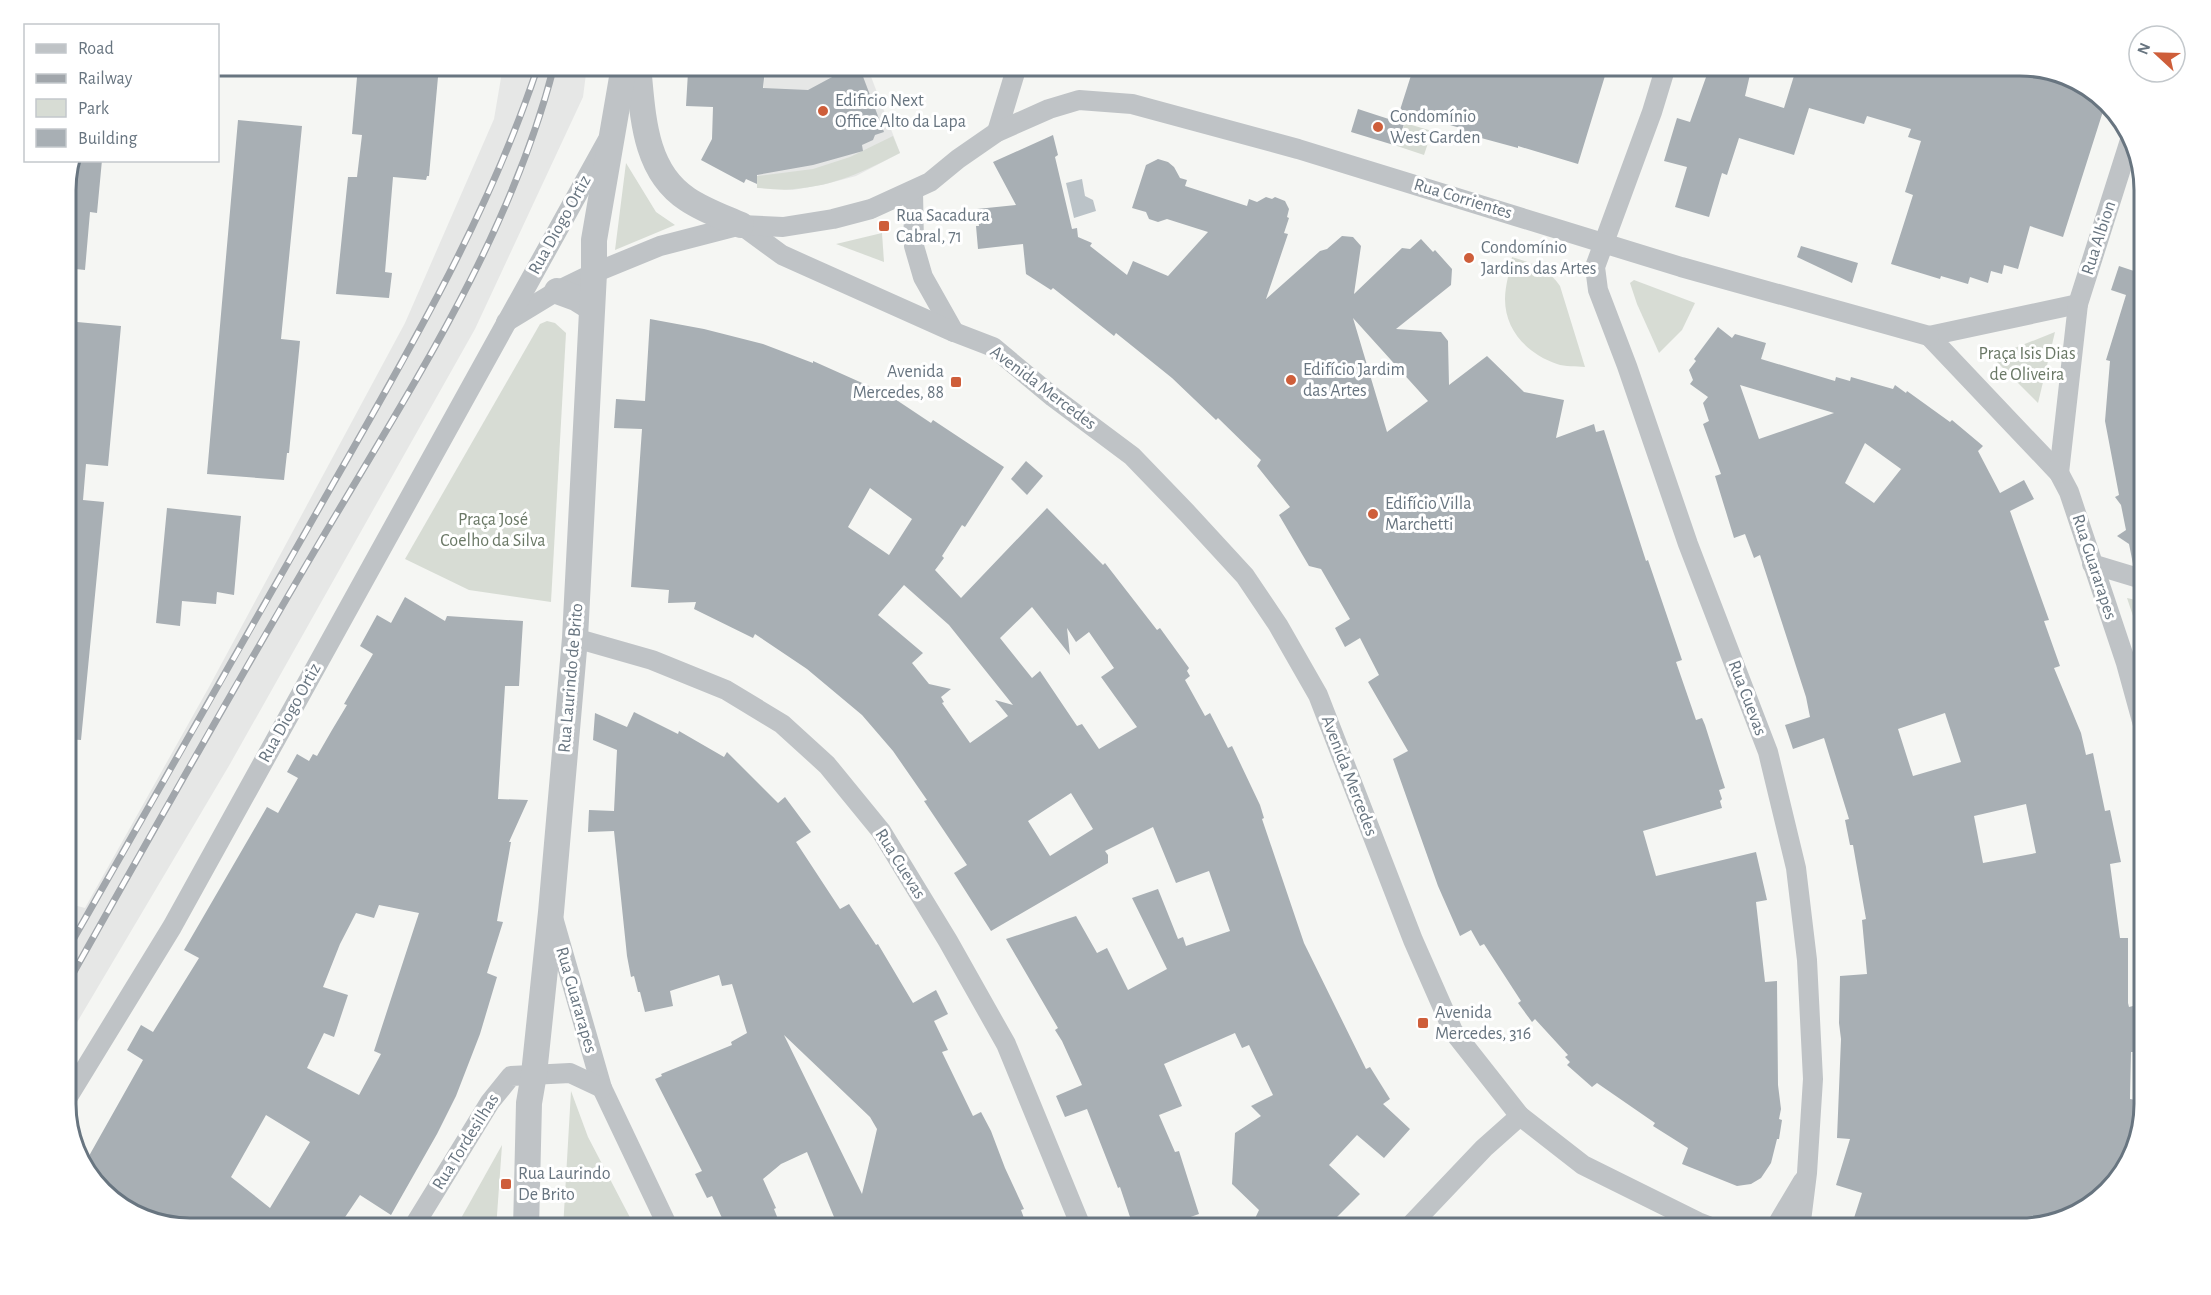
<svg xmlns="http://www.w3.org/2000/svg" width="2211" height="1295" font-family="'Alegreya Sans',sans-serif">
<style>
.built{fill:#e6e7e6}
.green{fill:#d7dcd4}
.water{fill:#bbc3c8}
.building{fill:#a8afb4;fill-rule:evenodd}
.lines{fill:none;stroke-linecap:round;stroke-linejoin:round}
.minor{stroke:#bfc3c6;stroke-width:20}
.tertiary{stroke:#bfc3c6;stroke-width:26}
.rail-casing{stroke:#a1a6ab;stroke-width:7}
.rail{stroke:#fff;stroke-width:4.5;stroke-dasharray:14;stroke-linecap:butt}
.poi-dot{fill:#ce5e3a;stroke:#fff;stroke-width:2}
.labels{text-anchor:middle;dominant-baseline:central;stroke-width:6;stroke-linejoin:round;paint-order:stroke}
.poi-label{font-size:18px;fill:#687580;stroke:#fff;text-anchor:start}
.street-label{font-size:18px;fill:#687580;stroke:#fff}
.park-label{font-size:18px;fill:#6a7866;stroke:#fff}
.rim{fill:none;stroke:#687580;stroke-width:3}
</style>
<rect width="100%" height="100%" fill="#f5f6f3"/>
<g class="built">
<polygon points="503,66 587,66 583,97 475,329 230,764 66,1041 66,903 85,908 209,687 405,323 494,119"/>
<polygon points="768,66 867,66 900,153 856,176 826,184 793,190 757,188 765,69"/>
</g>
<g class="green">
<polygon points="1405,123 1432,131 1424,155 1397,146"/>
<path d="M893,136L900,153C865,171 834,186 794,189C782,191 769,188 757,188V176L813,169L850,157Z"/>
<polygon points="626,163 656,212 675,225 615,250"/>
<polygon points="882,233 884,262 836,244"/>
<path d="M1512,257C1532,263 1548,268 1560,286L1585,367C1576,366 1565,367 1557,364C1528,354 1505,331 1505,299C1505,285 1510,271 1512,257Z"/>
<polygon points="1634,280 1695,303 1682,330 1659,353 1637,304 1630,283"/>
<polygon points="547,321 555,323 566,333 551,602 469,590 405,559 540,324"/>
<polygon points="2055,332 2038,403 1992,357"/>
<polygon points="2127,598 2145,602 2144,649"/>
<polygon points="571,1091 588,1137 636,1229 563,1229"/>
<polygon points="502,1145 496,1229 455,1229"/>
</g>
<polygon class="water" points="1082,179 1085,196 1093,200 1096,211 1074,218 1066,183"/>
<g class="building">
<polygon points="358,66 439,66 429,176 427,176 426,180 393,177 385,272 392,273 389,298 336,294 348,177 357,177 362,135 352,134"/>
<polygon points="831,66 859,66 884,132 875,135 873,140 862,145 863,151 813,165 757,175 757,184 746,179 744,183 701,160 712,139 713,107 686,106 688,72 741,75 742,67 765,69 763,88 808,90 834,76"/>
<polygon points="1414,66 1608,66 1578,164 1518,146 1518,148 1459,132 1460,128 1400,110"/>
<polygon points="1710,66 1752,66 1745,96 1784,108 1797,66 2020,66 2082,83 2105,105 2063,237 2030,226 2018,269 2004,265 2002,274 1991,271 1988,283 1970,277 1968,284 1941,276 1940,279 1891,264 1913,195 1905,192 1921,141 1908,137 1911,129 1867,116 1864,124 1809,108 1794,155 1739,138 1727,175 1722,173 1709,217 1675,207 1687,167 1664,161 1677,118 1690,122"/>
<polygon points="1358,109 1404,124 1397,146 1351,132"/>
<polygon points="238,120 302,126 281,339 300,341 289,453 287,453 284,480 207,474"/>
<path d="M1053,135L1058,155L1055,157L1072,229L1077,228L1078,237L1092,243L1090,246L1127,275L1133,261L1168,276L1208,232L1167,219L1158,222L1149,219L1146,212L1132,208L1146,165L1158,159L1168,162L1174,167L1180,178L1187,180L1185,186L1247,206L1249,199L1257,202L1266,197L1272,199L1275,197L1285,201L1289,209L1287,217L1289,218L1284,233L1288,234L1266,299L1320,251L1327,249L1342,236L1353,237L1361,246L1354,294L1402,248L1410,249L1421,239L1433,252L1435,250L1452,269L1451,285L1396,329L1441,332L1448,341L1449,385L1487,356L1524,392L1564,400L1556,438L1594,424L1596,432L1604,430L1646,561L1648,560L1682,660L1676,662L1696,720L1702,718L1705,725L1725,788L1719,790L1722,799L1720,801L1722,808L1643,831L1656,876L1756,852L1767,900L1756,902L1765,982L1777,981L1778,1085L1781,1109L1779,1119L1782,1120L1779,1139H1777L1771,1163L1761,1178L1751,1184L1737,1186L1682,1164L1688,1148L1653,1126L1655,1123L1597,1083L1592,1087L1567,1065L1570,1062L1565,1057L1568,1055L1535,1019L1532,1022L1518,1003L1521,1001L1484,944L1480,946L1471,930L1460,936L1438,886L1393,759L1408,751L1368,682L1379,675L1360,638L1345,647L1335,628L1350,619L1321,569L1309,566L1279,515L1290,507L1257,466L1261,460L1218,418L1216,420L1172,378L1116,333L1114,336L1053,288L1051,290L1026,274L1023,244L978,249L976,226H979L977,209L1016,205L993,162ZM1353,318L1428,401L1387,432Z"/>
<polygon points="72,160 102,160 97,213 90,212 85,270 66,268 66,183"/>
<polygon points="1801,246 1858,263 1852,283 1797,257"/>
<polygon points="2142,249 2145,250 2145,567 2133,564 2129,544 2117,536 2126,530 2121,505 2115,497 2119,495 2105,421 2110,361 2106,360 2126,295 2111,290 2119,266 2134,271"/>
<path d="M650,319L704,329L763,344L813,363V361L889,395L931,423L933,420L1004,467L965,527L962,525L942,556L944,558L935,570L961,598L1047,508L1103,565L1105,563L1157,630L1160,628L1189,668L1187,671L1190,676L1185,680L1205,716L1210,713L1228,748L1232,746L1260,805L1264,818L1262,819L1304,943L1366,1069L1370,1067L1390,1099L1383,1104L1410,1129L1384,1158L1357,1135L1329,1165L1360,1194L1325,1229H1250L1259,1210L1232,1184L1235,1133L1261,1116L1251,1106L1273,1095L1249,1045L1242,1048L1235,1033L1164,1064L1182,1106L1159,1115L1175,1152L1179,1151L1199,1214L1179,1221L1182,1229H1134L1120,1187L1118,1188L1087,1109L1065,1117L1056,1096L1082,1085L1062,1041L1055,1030L1058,1028L1006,939L1076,916L1097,953L1107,948L1128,990L1167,969L1132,898L1158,889L1178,939L1183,937L1186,946L1230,931L1209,871L1176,883L1153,827L1105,851L1108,855V863L991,931L954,873L967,865L924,801L927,800L893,751L862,715L807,669L755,634L753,638L694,609L696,602L668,603L669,590L631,587L642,429L614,428L616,399L645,401ZM870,488L912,519L889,555L848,527ZM904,585L949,625L1013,705L995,700L1008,716L970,743L942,703L944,702L941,697L951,689L929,684L912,663L923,653L878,615ZM1032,607L1070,655L1067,628L1076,642L1089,632L1114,668L1101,677L1137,727L1099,749L1082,724L1077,726L1040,671L1032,678L1000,638ZM1071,793L1093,829L1050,856L1028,821Z"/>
<polygon points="66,321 121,326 108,466 86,464 83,500 104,502 81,740 66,739"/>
<path d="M1718,327L1732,338L1735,334L1766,343L1761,359L1835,381L1836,377L1850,381L1851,377L1893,389L1895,385L1906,393L1907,391L1950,422L1952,420L1983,446L1978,451L2000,493L2024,480L2034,499L2010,511L2049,620L2044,621L2060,666L2054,668L2081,733L2086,755L2093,753L2105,811L2110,810L2121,862L2110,864L2120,938H2128V1003L2129,1007L2133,1006V1032L2145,1031V1052H2131L2130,1099L2136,1100L2138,1102L2136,1127H2139L2128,1166L2083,1212L2021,1229H1890L1854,1218L1862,1193L1836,1185L1850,1139L1837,1138L1841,1039L1839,1023L1840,976L1867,974L1862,920L1866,919L1853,845H1850L1845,820L1849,819L1824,738L1793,749L1785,725L1810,717L1806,697L1760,555L1754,558L1745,534L1734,538L1715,476L1721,474L1703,424L1709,421L1703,403L1708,397L1690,384L1693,380L1689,370L1696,361L1694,359ZM1740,385L1834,413L1759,439ZM1865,443L1901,469L1874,503L1845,483ZM1945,713L1961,762L1913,776L1898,729ZM2026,804L2036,853L1983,863L1974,816Z"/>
<polygon points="1026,461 1043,476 1027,495 1011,479"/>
<polygon points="167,508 241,516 234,595 217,592 216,604 182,601 180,626 156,623"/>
<path d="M405,597L445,621L447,616L523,621L519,686H505L498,799L528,800L509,842H511L497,921L503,922L487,973L497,977L480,1034L456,1096L437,1134L391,1215L360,1195L337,1229H191L129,1212L87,1173L85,1167V1163L143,1060L127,1050L141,1025L153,1032L199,958L184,950L267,807L278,813L298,778L287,772L297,754L309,761L313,754L317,756L332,730L347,705L344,704L373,654L360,646L377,615L391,623ZM379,905L419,913L374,1051L381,1054L359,1095L307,1068L324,1033L334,1037L348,995L323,987L340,944L356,913L374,918ZM266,1115L310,1142L270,1208L231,1177Z"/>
<path d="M634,712L678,734L679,731L724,757L727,752L778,803L785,797L811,832L796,842L840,909L849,904L876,945L878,944L913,1003L936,990L948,1014L934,1021L948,1050L942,1052L973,1116L981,1112L991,1131L1005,1168L1024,1209L1021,1210L1028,1229H839L807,1152L781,1164L763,1179L776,1208L774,1209L782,1229H727L712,1196L707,1198L695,1174L702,1171L655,1079L662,1076L661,1074L732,1045L731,1042L747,1033L732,984L722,986L719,975L670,991L673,1006L645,1012L640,992H638L634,976L631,977L627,956L614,831L588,832L589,810L614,811L617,750L593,740L595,713L627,727ZM784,1035L870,1117L877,1129L862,1194Z"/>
</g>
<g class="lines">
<g class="minor">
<polyline points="1666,66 1652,112 1595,267 1598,290 1627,366 1688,544 1768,752 1796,868 1807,960 1813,1079 1807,1173 1800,1229"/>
<polyline points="997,132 1017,66"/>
<polyline points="913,191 914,246 923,277 954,332"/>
<polyline points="741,225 782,255 954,332 993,347 1053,397 1132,456 1187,513 1245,576 1278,625 1318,695 1413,940 1453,1031 1520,1116 1583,1165 1698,1222 1716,1229"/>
<polyline points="2078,304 1929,336 2059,473 2069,492 2126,663 2145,732"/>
<polyline points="506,322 557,291 594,273 660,246 741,225 783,227 833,219 871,209 930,182 958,159 997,132 1049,109 1079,100 1132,104 1298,149 1681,267 1929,336"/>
<polyline points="2059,473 2078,304 2131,137"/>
<polyline points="2092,564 2145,580"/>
<polyline points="575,638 652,660 726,690 782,724 827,765 881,831 948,941 1006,1044 1082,1229"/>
<polyline points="554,921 602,1088 669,1229"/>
<polyline points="66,1100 172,927 607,141"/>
<polyline points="1778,1223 1803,1181"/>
<polyline points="412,1229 490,1102 511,1076 570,1073 602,1088"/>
<polyline points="1407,1229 1484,1148 1520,1116"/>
</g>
<g class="tertiary">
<path d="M638,66C643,113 643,170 687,199C703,210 723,217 741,225"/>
<polyline points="557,291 576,298 592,308"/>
<polyline points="526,1229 529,1103 534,1074 551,912 575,638 594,273 594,240 624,66"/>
</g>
<g class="rail-casing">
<g id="rail">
<path d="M66,952C153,800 240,648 326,496C405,357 488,218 538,66"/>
<path d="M66,986C150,836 234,687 321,540C410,389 510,238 554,66"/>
</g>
</g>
<use href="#rail" class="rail"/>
</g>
<g class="poi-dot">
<circle cx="823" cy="111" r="6"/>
<circle cx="1378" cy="127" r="6"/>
<rect x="878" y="220" width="12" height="12" rx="3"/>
<circle cx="1469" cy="258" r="6"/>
<circle cx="1291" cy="380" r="6"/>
<rect x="950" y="376" width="12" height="12" rx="3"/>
<circle cx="1373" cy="514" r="6"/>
<rect x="1417" y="1017" width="12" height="12" rx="3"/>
<rect x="500" y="1178" width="12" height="12" rx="3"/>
</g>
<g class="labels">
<g class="poi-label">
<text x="835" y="101">Edificio Next<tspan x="835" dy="21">Office Alto da Lapa</tspan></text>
<text x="1390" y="117">Condomínio<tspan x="1390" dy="21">West Garden</tspan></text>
<text x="896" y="216">Rua Sacadura<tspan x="896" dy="21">Cabral, 71</tspan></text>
<text x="1481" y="248">Condomínio<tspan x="1481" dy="21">Jardins das Artes</tspan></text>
<text x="1303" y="370">Edifício Jardim<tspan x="1303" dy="21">das Artes</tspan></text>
<text x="944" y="372" text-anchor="end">Avenida<tspan x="944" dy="21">Mercedes, 88</tspan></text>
<text x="1385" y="504">Edifício Villa<tspan x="1385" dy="21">Marchetti</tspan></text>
<text x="1435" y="1013">Avenida<tspan x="1435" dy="21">Mercedes, 316</tspan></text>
<text x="518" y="1174">Rua Laurindo<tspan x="518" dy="21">De Brito</tspan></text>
</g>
<g class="street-label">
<text transform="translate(1463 199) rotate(17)">Rua Corrientes</text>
<text transform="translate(560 225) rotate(-61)">Rua Diogo Ortiz</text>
<text transform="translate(2099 238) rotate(-72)">Rua Albion</text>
<text transform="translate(1043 388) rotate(37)">Avenida Mercedes</text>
<text transform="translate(2094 567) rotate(72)">Rua Guararapes</text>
<text transform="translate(571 678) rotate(-85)">Rua Laurindo de Brito</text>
<text transform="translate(1747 698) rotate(69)">Rua Cuevas</text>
<text transform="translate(290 713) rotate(-61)">Rua Diogo Ortiz</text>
<text transform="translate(1349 776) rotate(69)">Avenida Mercedes</text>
<text transform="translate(900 864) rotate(58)">Rua Cuevas</text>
<text transform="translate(576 1000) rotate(74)">Rua Guararapes</text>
<text transform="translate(466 1142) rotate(-58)">Rua Tordesilhas</text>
</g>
<g class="park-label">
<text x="2027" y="354">Praça Isis Dias<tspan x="2027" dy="21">de Oliveira</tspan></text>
<text x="493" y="520">Praça José<tspan x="493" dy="21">Coelho da Silva</tspan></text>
</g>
</g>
<path d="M0 0H2211V1295H0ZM190 76H2020A114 114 0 0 1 2134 190V1104A114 114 0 0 1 2020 1218H190A114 114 0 0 1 76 1104V190A114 114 0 0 1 190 76Z" fill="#fff" fill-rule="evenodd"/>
<path class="rim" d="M190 76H2020A114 114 0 0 1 2134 190V1104A114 114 0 0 1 2020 1218H190A114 114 0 0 1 76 1104V190A114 114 0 0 1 190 76Z"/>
<rect x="24" y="24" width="195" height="138" fill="#ffffff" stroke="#c3c8cc" stroke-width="1.5"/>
<rect x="36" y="44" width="30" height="9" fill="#bfc3c6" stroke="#c3c8cc" stroke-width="1.5"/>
<text x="78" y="54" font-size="18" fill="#687580">Road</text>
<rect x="36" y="74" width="30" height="9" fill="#a1a6ab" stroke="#c3c8cc" stroke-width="1.5"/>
<text x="78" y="84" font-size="18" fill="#687580">Railway</text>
<rect x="36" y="99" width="30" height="18" fill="#d7dcd4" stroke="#c3c8cc" stroke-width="1.5"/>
<text x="78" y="114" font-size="18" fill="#687580">Park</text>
<rect x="36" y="129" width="30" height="18" fill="#a8afb4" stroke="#c3c8cc" stroke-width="1.5"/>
<text x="78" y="144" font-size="18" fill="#687580">Building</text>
<g transform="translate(2157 54) rotate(292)"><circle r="28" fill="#ffffff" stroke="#c3c8cc" stroke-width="1.5"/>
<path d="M0-4.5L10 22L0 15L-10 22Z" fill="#ce5e3a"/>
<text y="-9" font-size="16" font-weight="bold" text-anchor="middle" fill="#687580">N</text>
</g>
</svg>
